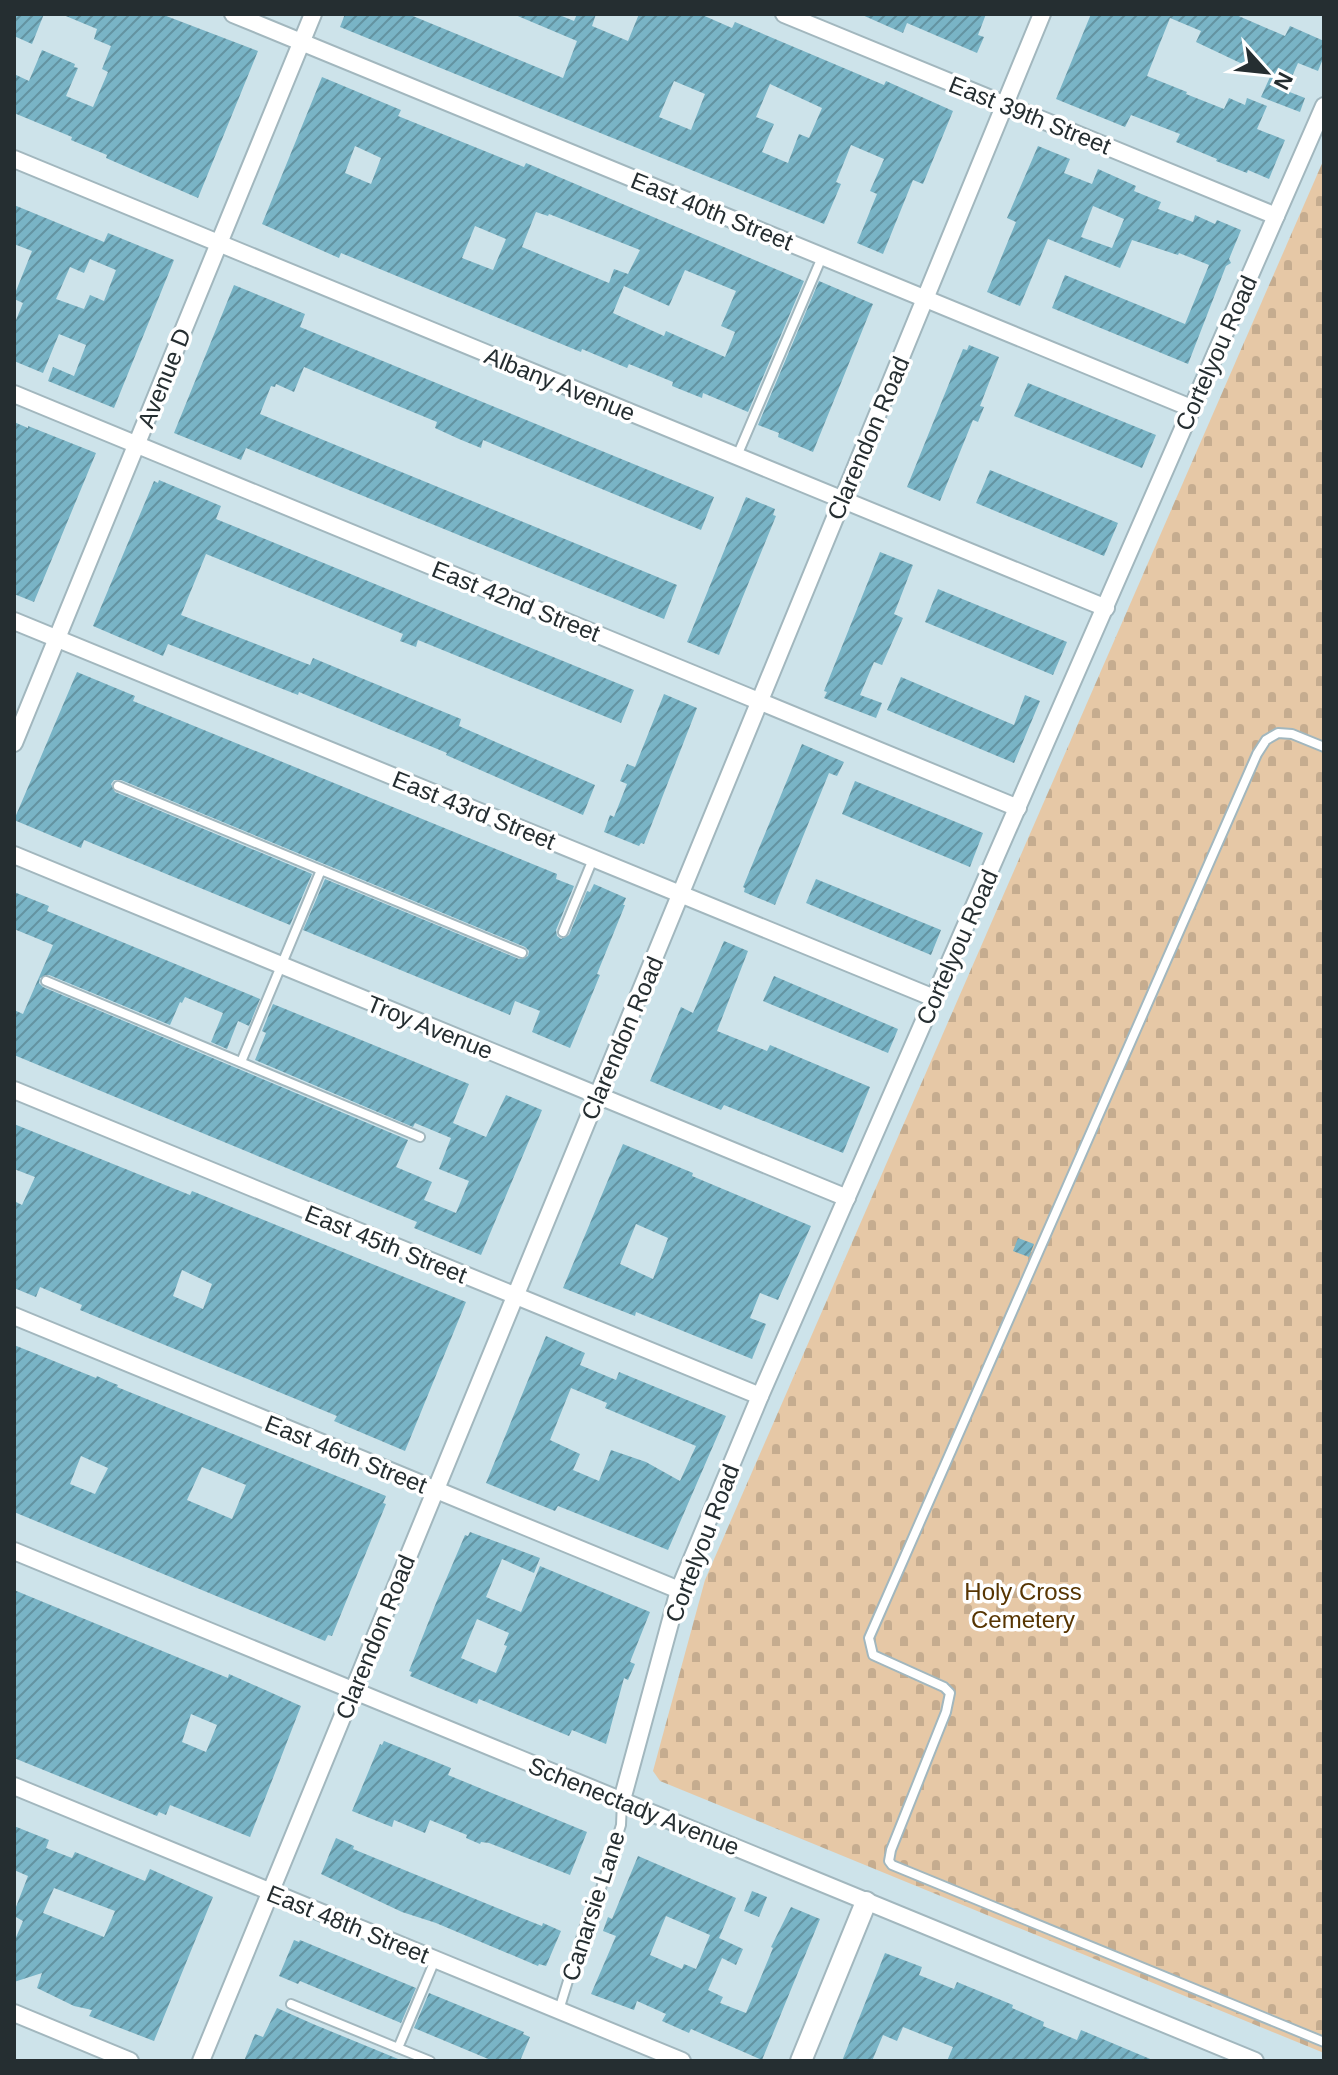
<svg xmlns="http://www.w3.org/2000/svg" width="1338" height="2075" font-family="Arial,sans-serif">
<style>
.cemetery{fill:url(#cemetery-stones)}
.building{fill:url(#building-hatch);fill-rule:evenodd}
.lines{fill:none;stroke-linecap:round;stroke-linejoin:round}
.service-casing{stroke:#a2b7be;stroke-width:12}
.minor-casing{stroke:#a2b7be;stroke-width:20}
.tertiary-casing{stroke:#a2b7be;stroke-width:24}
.service{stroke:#fff;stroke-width:8}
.minor{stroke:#fff;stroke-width:16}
.tertiary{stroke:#fff;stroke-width:20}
.labels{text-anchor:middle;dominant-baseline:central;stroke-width:7;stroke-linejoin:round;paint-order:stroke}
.street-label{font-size:24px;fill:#252e31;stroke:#fff}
.park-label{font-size:24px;fill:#573502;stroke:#fff}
</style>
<defs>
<pattern id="cemetery-stones" width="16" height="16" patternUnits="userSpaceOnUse" patternTransform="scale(2)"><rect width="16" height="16" fill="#e6c8a6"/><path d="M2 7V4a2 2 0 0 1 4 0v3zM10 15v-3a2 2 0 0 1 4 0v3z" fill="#c5ac8f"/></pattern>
<pattern id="building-hatch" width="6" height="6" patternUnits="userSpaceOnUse" patternTransform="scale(2)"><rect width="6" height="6" fill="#79b4c6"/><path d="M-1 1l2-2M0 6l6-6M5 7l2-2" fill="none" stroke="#6393a1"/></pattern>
</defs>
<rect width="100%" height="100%" fill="#cde3ea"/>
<polygon class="cemetery" points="1324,159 1324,2053 660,1781 653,1771 705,1580"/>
<g class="building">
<polygon points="14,14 44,14 32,44 14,36"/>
<polygon points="61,14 161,14 258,51 198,198 106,158 107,155 71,140 72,137 14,113 14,74 29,81 42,50 75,64 74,67 78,68 66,96 93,107 108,72 102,69 111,46 94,39 97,29"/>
<path d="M345,14H408L563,78L577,41L513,14H557L574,21L577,14H596L592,26L628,41L639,14H700L732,28L735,22L884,85L886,81L953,111L923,184L913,180L883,254L857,243L877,194L870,191L884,159L851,145L836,182L841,184L824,224L340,27ZM674,81L705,94L691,130L659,117ZM770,84L822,108L809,138L799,134L788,163L762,152L774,124L756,117Z"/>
<polygon points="860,14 986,14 978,35 984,37 977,53 907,23 903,33"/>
<polygon points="1091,14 1234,14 1285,36 1290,26 1324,41 1324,56 1318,71 1298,63 1287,88 1287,91 1305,98 1300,112 1261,97 1270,77 1196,42 1201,31 1170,18 1154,58 1147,76 1187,92 1186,94 1224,109 1229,98 1245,105 1247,98 1267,106 1257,129 1285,140 1269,179 1248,170 1247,173 1216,161 1217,159 1176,142 1180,134 1131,115 1125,127 1056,99"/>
<path d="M322,77L401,110L398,116L524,167L526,163L804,281L748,412L703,393L702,398L672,386L673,382L629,364L627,368L582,349L581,352L341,253L339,258L262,224ZM355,146L381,158L371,184L345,173ZM536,212L548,216L549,214L640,250L628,274L614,269L609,283L522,247ZM475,226L506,239L493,270L462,258ZM685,270L736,291L721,326L735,332L725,357L666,331L664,336L613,313L624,286L669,306Z"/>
<path d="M1038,146L1070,159L1064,173L1092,184L1098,169L1136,186L1134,191L1161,202L1158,209L1193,222L1195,215L1215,224L1217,220L1241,230L1229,259L1231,263L1226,266L1188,364L1052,308L1065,275L1185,324L1209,265L1179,253L1178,255L1132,240L1120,268L1048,239L1020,306L987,292L1016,222L1007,218ZM1093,206L1124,219L1112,248L1081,237Z"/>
<path d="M14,205L104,242L108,233L174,260L114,408L48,381L53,367L74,376L86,345L59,334L43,373L14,361V325L23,303L14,299V296L32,251L14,244ZM90,259L116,270L104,301L90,295L84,309L56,299L70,267L84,273Z"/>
<polygon points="819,281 873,304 813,452 778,437 779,433 758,425"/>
<polygon points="234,285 305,314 300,327 714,497 701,530 483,440 481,448 459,439 435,428 437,422 304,367 294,392 276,384 275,387 271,386 260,414 677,585 664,619 246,448 241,460 174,433"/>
<polygon points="969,345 999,357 980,406 984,407 978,422 973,420 940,501 907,487 963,349 967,350"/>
<polygon points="1028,383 1156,435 1142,468 1014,416"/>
<polygon points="14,422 28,428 28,426 96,453 34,602 14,594"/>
<polygon points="990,470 1118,523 1104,556 976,503"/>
<polygon points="159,480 221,506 216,519 634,690 621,723 418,640 416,647 400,641 403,634 206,554 181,615 310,665 313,658 361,678 461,719 459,726 595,785 583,815 446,755 447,753 299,692 298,695 168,644 163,656 93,626 154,481 158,483"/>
<polygon points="746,497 775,509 773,515 776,516 719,655 687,642"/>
<polygon points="880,552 913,565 894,614 903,618 882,665 874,662 860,695 882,703 876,718 824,698 827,692 824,691"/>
<polygon points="938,589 1067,642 1053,675 925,622"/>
<polygon points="77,672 135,696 133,701 557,874 556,879 574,886 556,930 557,936 561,939 569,935 587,891 590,892 594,884 626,898 623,905 625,905 597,974 600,975 570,1048 532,1032 540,1011 515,1001 510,1015 303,930 325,879 519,959 528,956 529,951 525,947 121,780 114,780 111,784 115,792 312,874 290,925 84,840 81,848 14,820"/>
<polygon points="901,677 1014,725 1025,695 1040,701 1014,763 887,710"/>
<polygon points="664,694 697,708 644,844 641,843 639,846 604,832 610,815 614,817 627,784 620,781 627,764 635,767"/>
<polygon points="802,744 844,762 837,776 829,773 775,905 744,892 745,888 743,887"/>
<polygon points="855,781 983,833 970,867 842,814"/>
<polygon points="816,879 941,930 931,955 806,903"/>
<polygon points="14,892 49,906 47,911 260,999 249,1026 238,1021 227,1049 211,1042 223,1013 185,997 182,1003 180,1002 170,1025 49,975 40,978 39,983 43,987 408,1140 396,1167 432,1182 424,1200 456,1213 469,1181 439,1169 451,1138 415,1123 413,1127 255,1060 266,1033 262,1031 273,1004 469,1084 453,1123 486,1137 506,1095 542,1110 481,1255 414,1228 417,1222 14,1055 14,1010 23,1014 53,945 14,929"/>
<polygon points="724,941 748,951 717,1031 767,1051 770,1045 870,1087 843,1153 724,1105 721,1110 650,1081 681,1007 693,1013"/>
<polygon points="774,976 898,1029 888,1053 763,1001"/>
<path d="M14,1124L190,1195L192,1191L466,1302L405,1451L334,1421L337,1416L80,1310L82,1305L40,1287L36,1297L14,1288V1201L22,1205L35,1177L14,1169ZM182,1270L212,1284L203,1309L173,1296Z"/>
<path d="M623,1144L693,1173L692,1176L811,1226L778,1300L760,1293L750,1318L766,1324L752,1359L636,1312L635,1316L563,1288ZM636,1224L668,1238L653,1279L620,1264Z"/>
<polygon points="1018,1238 1034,1244 1029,1257 1013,1251"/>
<path d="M546,1336L585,1353L580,1365L616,1380L619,1372L726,1416L668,1550L558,1506L555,1511L486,1483ZM571,1388L607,1403L605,1408L696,1446L680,1481L646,1462L611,1450L599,1481L573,1470L580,1454L550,1440Z"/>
<path d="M14,1345L96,1378L97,1376L108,1381L118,1385L117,1387L386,1496L383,1503L386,1504L332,1636L328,1635L325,1641L14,1512ZM81,1456L108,1468L95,1494L70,1484ZM202,1467L246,1485L232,1519L187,1500Z"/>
<path d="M470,1532L540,1558L534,1573L502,1559L486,1597L521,1612L540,1566L650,1612L630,1662L635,1664L628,1680L624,1678L606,1744L572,1730L569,1736L479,1699L477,1704L410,1676L412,1672L409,1671L436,1603L465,1535L468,1536ZM477,1619L509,1633L504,1645L507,1646L496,1673L461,1658Z"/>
<path d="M14,1590L228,1678L229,1674L301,1706L250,1837L170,1805L166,1815L159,1812L157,1816L14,1758ZM191,1714L217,1725L206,1752L182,1742Z"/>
<polygon points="384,1741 451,1768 448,1775 587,1832 570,1875 489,1843 481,1842 480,1844 466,1838 467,1835 430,1820 425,1833 394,1820 392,1827 352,1811 380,1744 382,1745"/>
<path d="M14,1826L49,1840L46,1848L72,1858L75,1852L145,1881L150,1869L213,1897L154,2041L89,2016L92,2010L74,2006L37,1988L42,1973L14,1982V1942L23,1921L14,1916V1912L28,1876L14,1870ZM54,1888L115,1911L104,1937L43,1913Z"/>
<polygon points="336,1838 354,1846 353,1849 507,1912 542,1926 543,1923 561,1931 546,1966 539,1964 538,1966 436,1923 402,1912 321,1874"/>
<path d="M638,1856L736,1898L719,1938L743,1949L736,1965L722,1958L708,1990L723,1997L720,2003L746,2013L773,1948L771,1947L791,1907L820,1919L762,2060L691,2029L689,2033L662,2021L666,2014L637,2001L634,2010L591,1994L616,1936L603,1931L608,1917L612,1919ZM666,1916L710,1935L696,1969L684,1964L682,1969L650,1955Z"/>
<polygon points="752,1891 767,1897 759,1917 744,1911"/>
<polygon points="294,1940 299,1942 300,1940 416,1988 401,2023 300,1981 298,1984 279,1976"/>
<polygon points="885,1953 922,1967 919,1975 954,1989 957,1982 1013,2005 1012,2008 1044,2022 1043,2026 1077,2040 1081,2030 1155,2061 947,2061 953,2047 903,2027 897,2041 883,2035 872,2061 842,2061"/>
<polygon points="429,1993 524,2032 523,2034 530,2037 520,2061 493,2061 414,2028"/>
<polygon points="277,2008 313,2024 403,2061 244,2061 255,2034 263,2037"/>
</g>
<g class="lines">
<g class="service-casing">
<g id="service">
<polyline points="737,456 822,257"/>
<polyline points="1324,747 1292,734 1278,733 1266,740 1257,754 869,1638 873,1655 944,1687 950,1693 946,1712 891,1850 889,1861 892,1865 1324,2042"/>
<polyline points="118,786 321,870"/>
<polyline points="563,932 593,859"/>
<polyline points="46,981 420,1137"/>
<polyline points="241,1062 321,870 522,953"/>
<polyline points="291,2004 398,2048"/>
<polyline points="559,2010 588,1916 597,1901 621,1825 622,1802"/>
<polyline points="430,2061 398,2048 435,1960"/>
</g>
</g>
<g class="minor-casing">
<g id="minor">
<polyline points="233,14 1191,408"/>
<polyline points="784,14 1276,216"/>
<polyline points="14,159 1106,608"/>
<polyline points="14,394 1018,808"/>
<polyline points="14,621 934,998"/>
<polyline points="14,743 313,14"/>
<polyline points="14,855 847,1198"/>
<polyline points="14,1090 760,1396"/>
<polyline points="14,1316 679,1590"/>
<polyline points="14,1551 1255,2061"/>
<polyline points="14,1786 682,2061"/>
<polyline points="622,1800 679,1590 760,1396 1324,106"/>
<polyline points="14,2013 130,2061"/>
<polyline points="201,2061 1042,14"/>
</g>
</g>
<g class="tertiary-casing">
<polyline id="tertiary" points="801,2061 866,1902"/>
</g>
<use href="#service" class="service"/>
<use href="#minor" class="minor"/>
<use href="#tertiary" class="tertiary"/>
</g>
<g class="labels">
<g class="street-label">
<text transform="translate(1030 115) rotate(22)">East 39th Street</text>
<text transform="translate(712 211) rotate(22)">East 40th Street</text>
<text transform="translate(1216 353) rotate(-66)">Cortelyou Road</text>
<text transform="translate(164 378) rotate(-68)">Avenue D</text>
<text transform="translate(560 384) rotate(22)">Albany Avenue</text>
<text transform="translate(868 438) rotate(-67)">Clarendon Road</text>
<text transform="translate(516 601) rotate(22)">East 42nd Street</text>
<text transform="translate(474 810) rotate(22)">East 43rd Street</text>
<text transform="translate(957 947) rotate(-66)">Cortelyou Road</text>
<text transform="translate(430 1027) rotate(22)">Troy Avenue</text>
<text transform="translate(622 1038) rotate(-67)">Clarendon Road</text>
<text transform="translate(386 1244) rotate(22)">East 45th Street</text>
<text transform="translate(346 1454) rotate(22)">East 46th Street</text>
<text transform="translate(702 1543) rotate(-69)">Cortelyou Road</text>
<text transform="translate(375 1637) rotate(-68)">Clarendon Road</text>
<text transform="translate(634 1806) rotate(22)">Schenectady Avenue</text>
<text transform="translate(593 1906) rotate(-72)">Canarsie Lane</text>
<text transform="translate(348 1924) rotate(22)">East 48th Street</text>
</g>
<g class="park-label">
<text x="1023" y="1591">Holy Cross<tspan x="1023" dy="28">Cemetery</tspan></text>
</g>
</g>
<rect width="1338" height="2075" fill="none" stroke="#252e31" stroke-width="32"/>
<g transform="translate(1266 72) rotate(117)" stroke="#ffffff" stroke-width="6" paint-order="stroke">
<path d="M0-6L14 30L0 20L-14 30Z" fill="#252e31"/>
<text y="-12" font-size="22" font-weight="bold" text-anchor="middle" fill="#252e31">N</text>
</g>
</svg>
